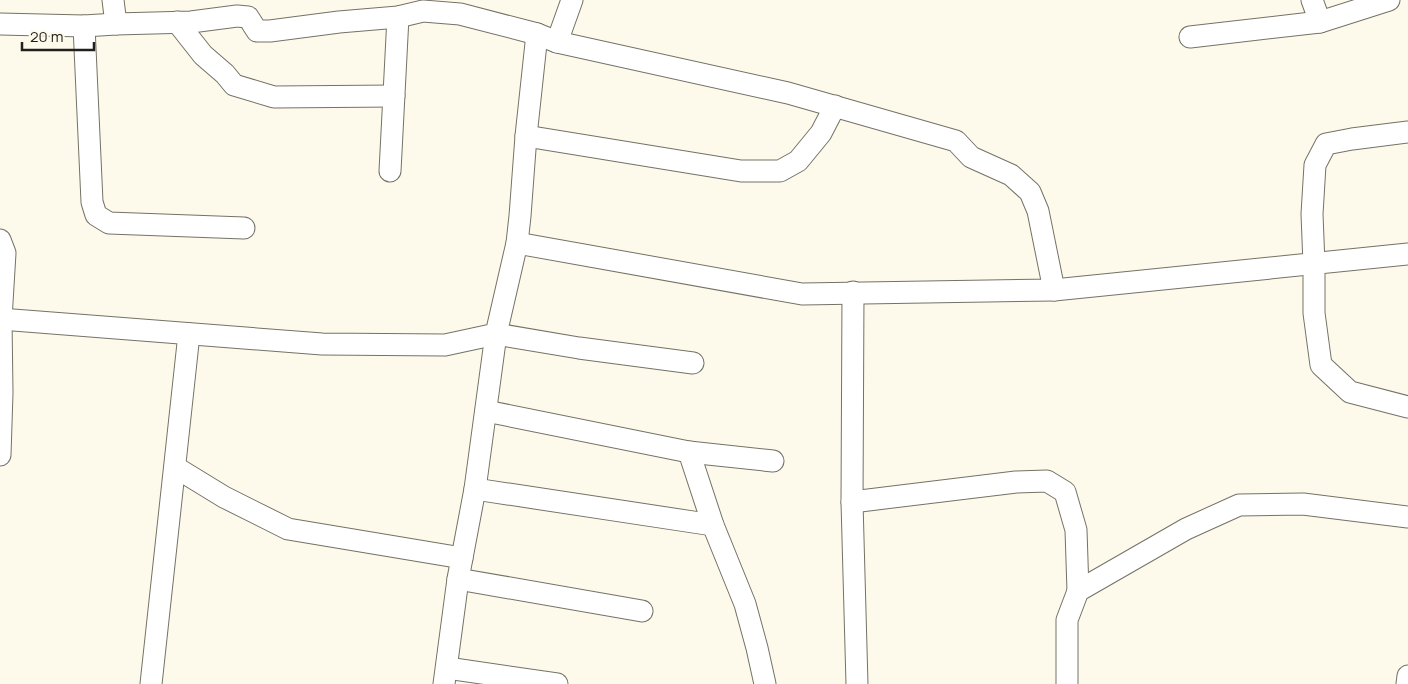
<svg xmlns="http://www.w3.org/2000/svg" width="1408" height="684" font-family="Manrope,sans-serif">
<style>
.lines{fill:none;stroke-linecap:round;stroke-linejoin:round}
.minor-casing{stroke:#747266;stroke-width:23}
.minor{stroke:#fff;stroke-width:21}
</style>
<rect width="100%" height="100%" fill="#fdfaec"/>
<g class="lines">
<g class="minor-casing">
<g id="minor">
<polyline points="113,0 116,24"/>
<polyline points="1312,0 1320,22"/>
<polyline points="177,22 203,55 225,74 234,85 274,97 394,96"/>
<polyline points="0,24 84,26 116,24 191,22 237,16 248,17 257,31 270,31 339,22 398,17 423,11 460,14 537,34 557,42 788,93 956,141 971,157 1011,175 1030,192 1038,211 1054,290"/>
<polyline points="84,26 92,202 96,215 109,223 244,228"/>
<polyline points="1190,37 1320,22 1389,0"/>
<polyline points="557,42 572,0"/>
<polyline points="1408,132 1352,139 1326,144 1315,165 1312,214 1314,264 1314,313 1321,365 1350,392 1408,407"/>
<polyline points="526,136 741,171 780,171 798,161 821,133 835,106"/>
<polyline points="390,171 398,17"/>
<polyline points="0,240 5,253 1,319 2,393 0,455"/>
<polyline points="517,243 520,216 526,136 537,34"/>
<polyline points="853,292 852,502 857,684"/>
<polyline points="0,319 322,344 445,345 496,334 517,243 802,294 1054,290 1408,254"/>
<polyline points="486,411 689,452 773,461"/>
<polyline points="689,452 713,525 745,604 757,648 765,684"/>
<polyline points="175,467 224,497 288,529 462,558"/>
<polyline points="475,489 713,525"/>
<polyline points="852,502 1016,482 1047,481 1065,492 1076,530 1078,591"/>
<polyline points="458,579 642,611"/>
<polyline points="447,668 557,684"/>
<polyline points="151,684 189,334"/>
<polyline points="444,684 458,579 475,489 496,334 579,348 693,363"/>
<polyline points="1067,684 1067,620 1078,591 1186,529 1239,505 1303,504 1408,517"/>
<polyline points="1407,684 1408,676"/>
</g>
</g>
<use href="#minor" class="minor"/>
</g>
<path d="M22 42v8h72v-8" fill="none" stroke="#21201b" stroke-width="2.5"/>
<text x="30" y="42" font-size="15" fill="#21201b" stroke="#fdfaec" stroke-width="4" paint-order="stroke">20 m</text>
</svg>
